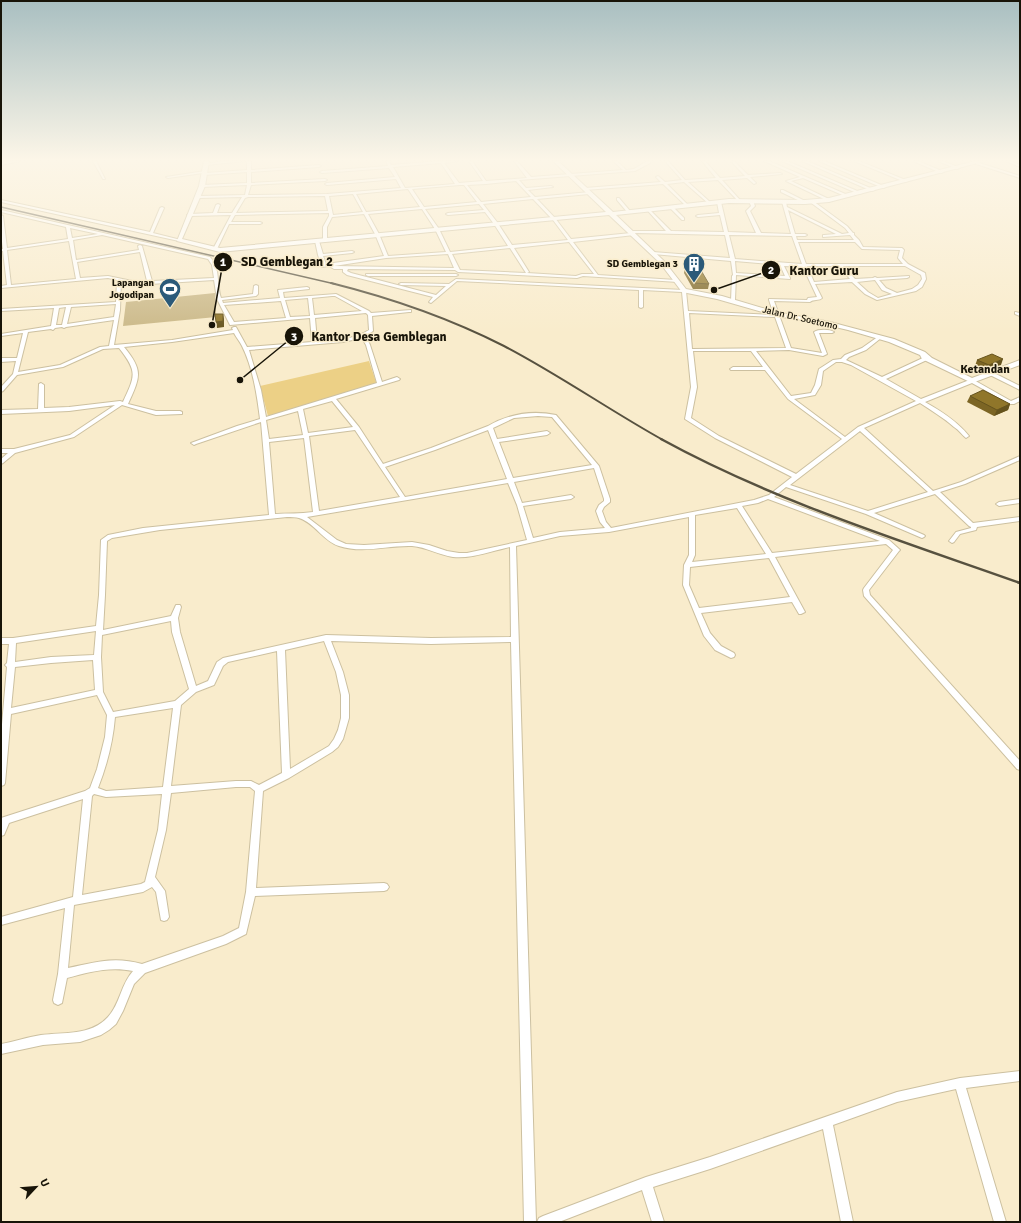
<svg xmlns="http://www.w3.org/2000/svg" width="1021" height="1223" font-family="Signika,sans-serif">
<style>
.green{fill:#cbb989}
.water{fill:#ecd086}
.lines{fill:none;stroke-linecap:round;stroke-linejoin:round}
.street-casing{stroke:#ccc0a0;stroke-width:2}
.secondary-casing{stroke:#ccc0a0;stroke-width:2}
.street{fill:#fff;fill-rule:evenodd}
.secondary{fill:#fff;fill-rule:evenodd}
.rail-far2{stroke:#57513f;stroke-width:1.5}
.rail-far1{stroke:#57513f;stroke-width:2}
.rail{stroke:#57513f;stroke-width:2.5}
.wall{fill:#7c6524}
.shaded-wall{fill:#65531d}
.building{fill:#90762a;stroke:#65531d}
.labels{text-anchor:middle;dominant-baseline:central;stroke-width:3;stroke-linejoin:round;paint-order:stroke}
.far-poi-label{font-size:10px;font-weight:bold;fill:#181408;stroke:#f9eccc;text-anchor:end}
.far-street-label{font-size:10px;fill:#181408;stroke:#f9eccc}
.far-quarter-label{font-size:12px;font-weight:bold;fill:#181408;stroke:#f9eccc}
.leader{fill:none;stroke:#181408;stroke-width:1.5}
.callout-dot{fill:#181408;stroke:#f9eccc;stroke-width:1.5}
.mark-label{font-size:12px;text-anchor:middle;font-weight:bold;fill:#fff}
.callout-label{font-size:13px;text-anchor:middle;font-weight:bold;fill:#181408;stroke:#f9eccc;stroke-width:3;stroke-linejoin:round;paint-order:stroke}
</style>
<rect width="100%" height="100%" fill="#f9eccc"/>
<polygon class="green" points="215,293 216,317 123,326 126,302"/>
<polygon class="water" points="369,361 377,385 268,416 260,386"/>
<g class="lines">
<g class="street-casing">
<g id="street">
<polygon points="93,161 96,161 105,179 103,179"/>
<polygon points="225,161 245,161 206,165 204,164"/>
<path d="M247,161H251V170L319,165L321,166L319,167L251,172V183L325,179L327,180L325,181L251,185L248,195L327,194L401,188L396,179L327,185L325,184L327,183L395,177L389,168L322,173L320,172L322,171L388,166L386,161H389L391,165L439,161H458L444,163L459,183L483,181L469,161H472L486,181L527,178L514,161H517L531,177L623,170L613,161H617L626,170L634,169L647,161H650V163L635,171L519,180L526,188L551,186L553,187L528,190L535,197L590,192L591,193L589,194L537,199L555,218L571,239L631,233L630,232L632,231H666L648,211L647,210L649,209L671,231L724,232L720,215L698,217L696,216L698,215L719,213L717,202L719,201L721,202L728,232L756,233L746,211L751,206L749,201L751,200L753,201L755,206L750,211L761,233L791,234L782,202L784,201L786,202L787,207L842,234L849,233L845,228L810,202L813,201L847,226L853,233H854V235L859,240L863,247L902,248L904,250L902,258L908,264L925,273L926,279L922,287L916,291L877,300L865,294L852,282L815,284L822,298C819,301 813,299 810,302L774,301L791,348L822,353L814,332C818,329 830,329 834,332L832,333H819L827,354L823,356L789,350L756,351L791,396L811,393L815,385L819,369L833,360L841,359L845,355L862,348L879,336L881,337V338L866,350L849,357L846,360L882,377L925,357H929V359L886,379L921,399L972,379L1011,401L1020,397V401L1014,404H1010L972,383L925,402C941,411 957,421 969,436L966,438C962,435 959,430 954,427C944,418 932,411 920,403L864,428L933,491L961,482L1020,456V460L965,484L940,492L973,523L1020,517V521L977,527L976,530L960,534L954,542L952,543L949,541L956,532L971,528V527L969,526L935,494L874,513L924,535L925,536L924,537L922,538L866,514L786,487L774,497L889,540L899,549L900,550L899,551L869,590L870,595L1020,761V770L1017,769L864,596L863,590L864,588L893,550L886,544L775,557L805,612L801,614H799L792,602L701,613L710,633L721,646L734,653L735,655L734,657L731,658L715,650L704,636L683,585L684,565L689,555V517L609,532L560,536L516,546L536,1222H524L511,642L431,644L331,641L343,672L349,695V718L343,739L338,747L332,752L289,778L263,791L256,888L384,883L387,884L389,887L387,890L384,891L255,896L246,934L226,944L145,973L134,984L123,1011L116,1024L109,1030L101,1035L80,1042L43,1045L1,1054V1044C14,1042 27,1037 41,1035C63,1032 91,1036 108,1017C120,1004 121,984 133,971C110,966 89,972 67,978L62,1003L58,1005L54,1003L53,1000L58,974L65,908L1,925V917L73,897L83,799L9,823L4,835L1,836V818L85,791L90,788L97,769L105,737L107,715L97,695L11,714L5,783L4,785L1,786V736L7,667L5,665L7,663L9,644H1V638H13L96,626L99,595L101,540L108,535L143,528L269,515L261,422L196,444L194,445L191,443L237,426L260,419C257,395 253,368 242,346C240,342 236,337 234,333L172,342L124,347C144,371 140,377 128,404L156,411H180L182,412V414L156,415L122,405L74,437L15,453L3,463L1,464V459L8,453H1V449H14L70,435L115,405L69,411L1,414V410L38,409L39,384L41,383L44,385V408L69,407L120,401L123,402C135,376 138,372 119,348L103,349L63,367L17,375L3,391L1,392V387L13,374L16,361L1,362V358H17L23,333L1,336V334L51,326L54,308L1,311V309L116,302L117,280L108,278L1,288V286L7,285L3,251H1V249H3L1,234V215L3,216L7,248L68,239L66,227L1,212V210L210,257C221,269 216,283 221,298L253,294L254,286L256,285L258,286V294L256,296L222,300L223,303L280,298L278,290L307,287L309,288V289L283,292L284,298L336,294L369,311L371,313L411,310V312H409L372,316L373,331L366,336L370,345L382,382L397,377L400,379L399,380L336,399L359,427L383,464L431,448L488,426C509,414 532,410 556,415L599,466L610,499V502L604,507L602,511L606,522L611,528L754,500L769,495L792,477L715,438L685,419L691,387L682,292L643,290V307L641,308L639,307V290L457,281L431,303L429,302L433,297L347,275L343,272V269H334L329,266L322,267L318,255L315,241L317,240L319,241L323,254L352,251L354,252L352,253L323,256L326,264L384,256L375,234L364,214L332,217L327,227V240L325,241L323,240V227L329,216V213L235,215L231,222H260L262,223L260,224H229L217,249L214,250L213,249L231,215L189,216L187,215L189,214L213,213L216,205L218,204L220,205L217,213H232L242,197L198,198L196,197L198,196L245,195L247,185L202,187L200,186L202,185L247,183V172L204,175L203,173L168,178L166,177L205,171L207,172L206,173L247,170ZM441,163L455,184L405,188L393,167ZM516,181L531,197L481,202L467,185L486,184ZM460,185H464L477,202L424,207L412,189ZM408,189L420,207L366,212L356,194ZM353,194L363,212L333,215L329,196ZM325,196L328,211L236,213L245,198L248,197ZM533,199L553,220L568,240L512,245L497,222L483,204ZM479,204L484,210L448,213L446,214L448,215L485,212L494,224L508,246L450,252L439,229L425,209ZM422,209L435,229L446,252L388,256L379,234L368,214ZM788,210L836,234L824,235H823V237L850,235L854,240H797L796,236H805L807,235L805,234H795ZM70,228L98,234L72,238ZM635,233L725,235L730,258L653,252L651,253L653,254L731,261L733,275L732,276L731,301L735,300L736,275L790,279V278L784,266L803,267L817,297L808,298L807,300L769,299V300L774,315L688,311L686,291L684,290L456,279L449,284L401,283L399,284L401,285L446,286L436,295L351,273L347,271L348,269L455,270L458,272L577,278L583,276L678,282V280H676L598,275L573,242L634,235H635ZM102,235L208,259L212,265L214,278L152,281L142,246L140,245L138,246L139,250L76,260L73,240ZM729,235L792,236L802,264L735,259ZM69,241L76,279L11,285L7,250ZM569,242L594,274H582L576,276L527,273L529,272L514,248ZM798,242H855L862,249L900,250L898,258L903,264H806ZM510,248L526,273L460,270L452,254ZM140,252L147,281L137,282L108,276L80,278L77,262ZM448,254L454,268L334,266L386,258ZM735,261L780,265L785,276L736,273ZM807,266H839L850,279L814,282ZM843,266H905L921,275L922,279L918,285L912,289L897,293L886,288L879,280L907,278L909,277V276L877,278L875,277L873,278L855,279ZM214,280L217,299L230,325L310,318L312,342L247,347L236,327H234L232,328L233,330L172,340L114,345L120,310L121,281L137,284H150ZM875,280L882,290L892,294L878,298L868,292L857,282ZM332,296H335L362,311L314,315L312,298ZM308,298L310,316L290,317L285,300ZM281,301L286,318L234,322L224,305ZM116,304L114,317L67,324L71,307ZM66,307L62,325H56L59,308ZM366,313L368,315L369,330C353,340 335,340 317,342L315,318ZM689,313L775,317L786,348L692,349ZM114,320L109,346L100,347L60,365L18,372L28,332L51,329L53,330L55,328L62,327L64,328L66,327ZM362,338L366,345L377,383L266,417L261,390L249,350L343,342ZM693,351H751L763,367H733L730,369L731,370H765L788,399L842,439L796,474L719,436L691,418L697,387ZM836,362H842L851,365L916,401L858,427L845,437L794,399L815,395L821,385L823,371ZM332,401L353,427L308,433L303,409ZM298,411L303,435L269,439L266,420ZM538,416L552,417L592,465L513,478L499,442L547,435L550,433L547,431L497,439L493,428L514,418ZM355,430L400,497L319,511L309,436ZM488,430L507,479L405,497L385,467L435,450ZM860,431L928,492L868,511L790,485ZM304,438L313,512C300,514 288,513 275,514L269,442ZM594,468L604,499V501L599,505L596,511L600,522L605,528L560,532L533,538L523,506L571,499L574,497L571,495L522,503L514,482ZM508,483L517,505L527,540L467,553H459L447,551L429,545L412,542L364,545L346,544L337,540L307,517ZM768,499L880,541L772,553L742,506L758,503ZM737,508L766,554L692,562L695,555V515ZM287,517C291,517 296,517 299,518C315,523 323,541 339,546C363,554 388,545 412,546C426,547 439,555 453,557C471,559 492,551 510,547L511,637L431,638L326,635L223,658L217,662L208,681L196,686L180,632L178,618L181,607L180,605H176L171,616L103,630L105,595L107,541L112,538L160,530ZM769,558L790,597L699,608L689,585L690,567ZM171,621L172,632L189,689L175,701L113,712L103,692L101,657L102,635ZM96,631L94,655L51,657L15,662L16,643ZM324,641L336,672L341,695V718L338,730L334,739L329,746L290,769L285,650ZM277,651L282,773L259,785L251,781H236L171,786L181,705L196,692L214,685L223,666L228,662ZM93,660L95,690L11,708L15,667L51,663ZM173,708L163,787L106,791L98,788C107,765 113,742 115,717ZM236,787H250L255,791L246,892L239,928L223,936L142,964C115,956 95,962 68,968L74,905L143,892L152,887L156,892L161,920L164,921L167,920L169,917L165,891L155,877L166,830L171,793ZM94,794L106,797L162,794L158,830L145,882L141,884L82,895L92,796Z"/>
<polygon points="555,161 563,161 556,163"/>
<polygon points="665,161 668,161 685,180 716,178 702,161 705,161 720,178 745,176 731,161 734,161 748,175 780,173 782,174 750,177 756,183 754,184 747,178 722,180 740,200 740,202 739,202 718,180 688,182 710,202 711,203 709,204 684,182 667,184 688,205 686,206 663,184 585,190 583,189 585,188 661,182 656,177 658,176 665,182 682,180"/>
<polygon points="764,161 769,161 850,196 847,197 803,178 791,181 831,200 828,201 786,181 800,177"/>
<polygon points="782,161 787,161 862,193 859,194"/>
<polygon points="802,161 807,161 875,190 872,191"/>
<polygon points="819,161 824,161 886,187 883,188"/>
<polygon points="854,161 859,161 908,181 905,182"/>
<polygon points="913,161 918,161 944,172 941,173"/>
<polygon points="938,161 943,161 960,168 957,169"/>
<polygon points="1006,161 1011,161 1020,165 1020,167"/>
<polygon points="976,162 1020,176 1020,178 976,164"/>
<polygon points="781,190 783,190 807,202 804,203 781,192"/>
<polygon points="617,198 619,198 630,211 630,213 628,213 617,200"/>
<polygon points="1,200 150,232 160,208 162,207 164,208 153,233 181,240 179,241 1,202"/>
<polygon points="670,206 672,206 684,218 684,220 682,220 670,208"/>
<polygon points="366,274 456,274 458,275 456,276 368,276 366,275"/>
<polygon points="1015,312 1020,313 1020,316 1015,314"/>
<polygon points="992,372 1020,386 1020,390 990,375 990,373"/>
<polygon points="1020,499 1020,503 999,506 996,504 999,502"/>
<polygon points="1020,1071 1020,1081 966,1088 1006,1222 994,1222 956,1089 897,1102 833,1125 853,1222 841,1222 823,1129 710,1169 653,1187 664,1222 652,1222 642,1190 559,1222 537,1222 539,1218 543,1216 646,1177 710,1157 897,1092 960,1078"/>
</g>
</g>
<g class="secondary-casing">
<g id="secondary">
<polygon points="7,161 20,161 1,165 1,163"/>
<polygon points="204,161 209,161 205,186 182,239 220,248 606,212 553,161 558,161 613,212 729,199 805,200 829,198 975,161 985,161 829,202 805,204 729,203 616,215 664,261 686,289 722,296 776,312 830,322 894,339 925,352 932,358 972,378 1020,360 1020,365 972,383 922,359 920,355 889,342 848,330 814,322 776,316 717,299 682,292 660,263 609,215 220,252 177,241 199,186"/>
</g>
</g>
<use href="#street" class="street"/>
<use href="#secondary" class="secondary"/>
<polyline class="rail-far2" points="1,207 335,284"/>
<path class="rail-far1" d="M331,283C391,298 449,318 504,346C558,374 609,410 663,440"/>
<path class="rail" d="M661,439C774,501 899,540 1020,583"/>
</g>
<g class="wall">
<polygon points="685,268 709,284 708,289 693,289 684,273"/>
<polygon points="977,360 1001,365 986,371 975,366"/>
<polygon points="970,396 1010,404 1008,410 994,416 967,402"/>
</g>
<g class="shaded-wall">
<polygon points="223,314 224,319 224,327 217,328 216,322"/>
<polygon points="1003,359 1001,365 986,371 989,365"/>
<polygon points="1010,404 1008,410 994,416 997,410"/>
</g>
<g class="building">
<polygon points="699,267 709,284 694,283 685,268"/>
<polygon points="215,314 223,314 223,321 216,322"/>
<polygon points="992,354 1003,359 989,365 977,360"/>
<polygon points="983,390 1010,404 997,410 970,396"/>
</g>
<linearGradient id="sky" x2="0" y2="1"><stop stop-color="#a9bfc1"/><stop offset="0.48" stop-color="#fcf6e8"/><stop offset="1" stop-color="#fcf6e8" stop-opacity="0"/></linearGradient>
<rect width="1021" height="333" fill="url(#sky)"/>
<defs>
<g id="building-pin" transform="scale(1.15)"><path d="M0 17L-7.5 6A9.5 9.5 0 1 1 7.5 6Z" fill="#2b5a79" stroke="#f9eccc"/><path d="M-4-6H4V6H1V3H-1V6H-4ZM-2.5-4.3h1.7v1.8h-1.7ZM.8-4.3h1.7v1.8H.8ZM-2.5-1h1.7V.8h-1.7ZM.8-1h1.7V.8H.8Z" fill="#fff"/></g>
<g id="stadium-pin" transform="scale(1.15)"><path d="M0 17L-7.5 6A9.5 9.5 0 1 1 7.5 6Z" fill="#2b5a79" stroke="#f9eccc"/><path d="M0-5a6.5 5 0 1 0 0 10a6.5 5 0 1 0 0-10ZM-3.5-1.8h7v3.6h-7Z" fill="#fff"/></g>
</defs>
<g fill-rule="evenodd">
<use href="#building-pin" x="694" y="264"/>
<use href="#stadium-pin" x="170" y="289"/>
</g>
<g class="labels">
<g class="far-poi-label">
<text x="678" y="264">SD Gemblegan 3</text>
<text x="154" y="283">Lapangan<tspan x="154" dy="12">Jogodipan</tspan></text>
</g>
<g class="far-street-label">
<text transform="translate(800 318) rotate(13)">Jalan Dr. Soetomo</text>
</g>
<g class="far-quarter-label">
<text x="985" y="369">Ketandan</text>
</g>
</g>
<path class="leader" d="M212 325L223 262M714 290L771 270M240 380L294 336"/>
<g class="callout-dot">
<circle cx="212" cy="325" r="4"/>
<circle cx="714" cy="290" r="4"/>
<circle cx="240" cy="380" r="4"/>
<circle cx="223" cy="262" r="10"/>
<circle cx="771" cy="270" r="10"/>
<circle cx="294" cy="336" r="10"/>
</g>
<g class="mark-label">
<text x="223" y="266">1</text>
<text x="771" y="274">2</text>
<text x="294" y="341">3</text>
</g>
<g class="callout-label">
<text x="287" y="266">SD Gemblegan 2</text>
<text x="824" y="275">Kantor Guru</text>
<text x="379" y="341">Kantor Desa Gemblegan</text>
</g>
<rect width="1021" height="1223" fill="none" stroke="#181408" stroke-width="4"/>
<g transform="translate(36 1187) rotate(64)" stroke="#f9eccc" stroke-width="3" paint-order="stroke">
<path d="M0-3L7 15L0 10L-7 15Z" fill="#181408"/>
<text y="-6" font-size="11" font-weight="bold" text-anchor="middle" fill="#181408">U</text>
</g>
</svg>
